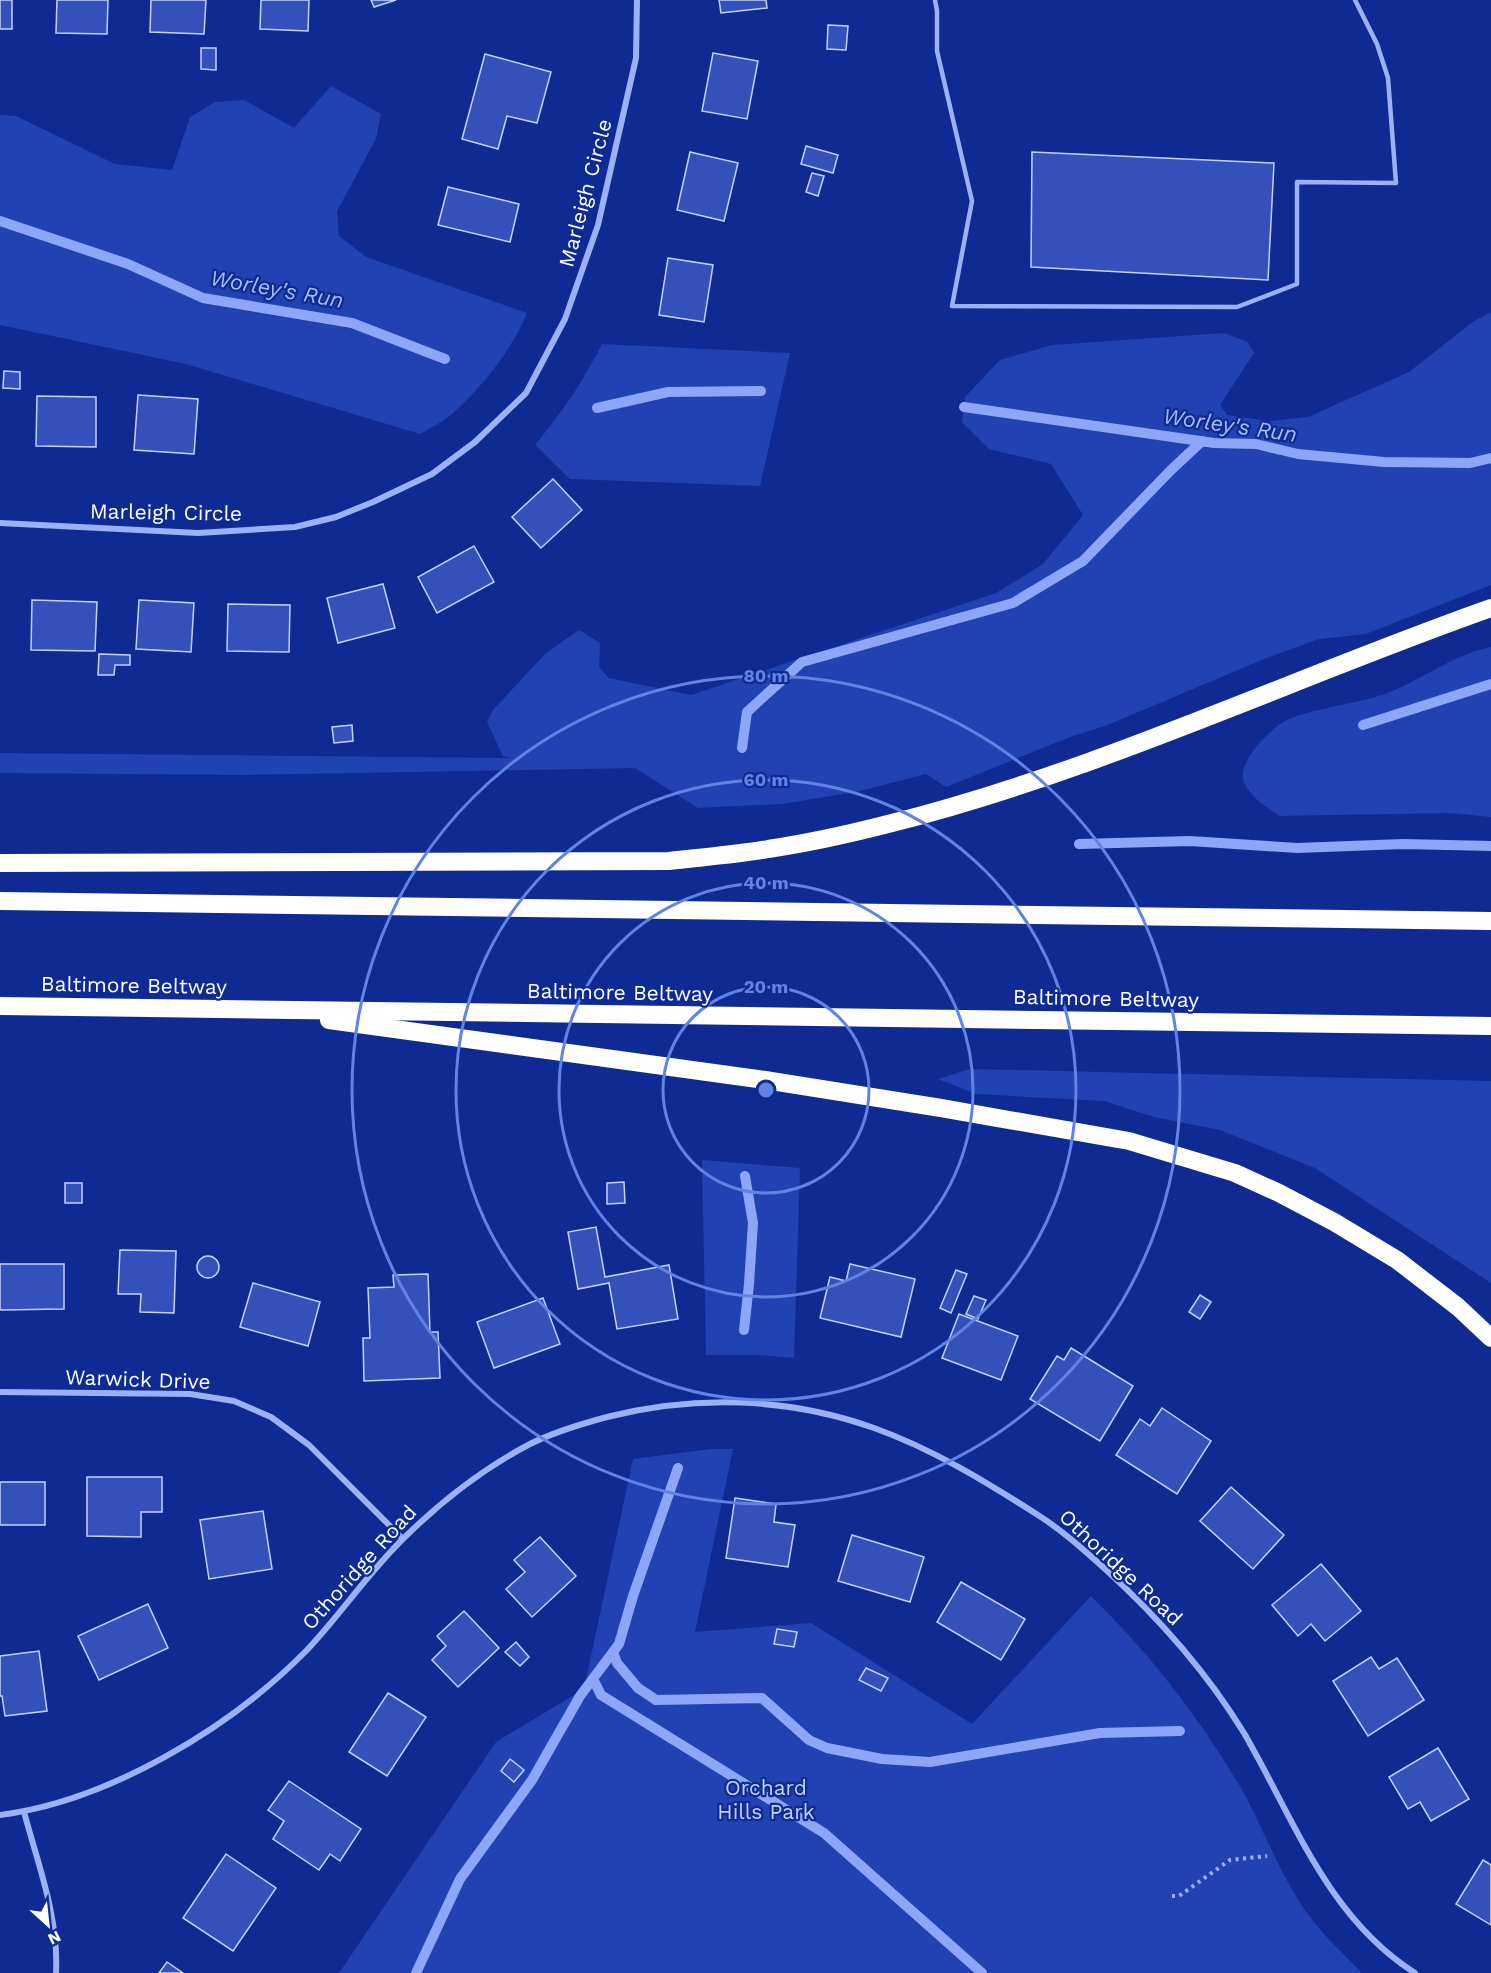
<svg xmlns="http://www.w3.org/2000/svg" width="1491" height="1973" font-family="'Work Sans',sans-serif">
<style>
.green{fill:#2142b3}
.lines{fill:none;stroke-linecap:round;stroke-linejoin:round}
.stream{stroke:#8da6f8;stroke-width:10}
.building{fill:#3451bb;stroke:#c4d1fe;stroke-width:1.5}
.path{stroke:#9cb0f4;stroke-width:4;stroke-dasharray:3 4.5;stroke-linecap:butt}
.lane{stroke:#9cb0f4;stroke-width:4.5}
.street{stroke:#9cb0f4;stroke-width:6}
.highway{stroke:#fff;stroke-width:18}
.ring{fill:none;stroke:#6183e4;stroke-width:3}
.labels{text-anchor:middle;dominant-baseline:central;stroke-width:4.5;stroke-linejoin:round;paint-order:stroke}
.street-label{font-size:21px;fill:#fff;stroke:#0f2b93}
.park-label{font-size:21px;fill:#c4d1fe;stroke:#0f2b93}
.water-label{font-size:22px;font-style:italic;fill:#a8bbfb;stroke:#0f2b93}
.centre{fill:#6183e4;stroke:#0f2b93;stroke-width:3}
.ring-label{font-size:18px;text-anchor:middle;font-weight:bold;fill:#6183e4;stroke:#0f2b93;stroke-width:4.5;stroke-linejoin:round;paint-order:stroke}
</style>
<rect width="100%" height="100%" fill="#0f2b93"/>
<g class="green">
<path d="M331,86L381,114L376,139L337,211L339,236L366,257L527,313C511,351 483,386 452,414C443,422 431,427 420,434L186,364L0,325V115L16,116L115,164L172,170L190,117L215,102L244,100L294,128Z"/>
<polygon points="1491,312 1491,585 1366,634 1319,639 1269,657 1105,726 1070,737 946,787 926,774 856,792 782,804 698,808 635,768 244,775 0,773 0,753 512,758 503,756 487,722 493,710 546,653 579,630 600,643 599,667 609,678 691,695 996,593 1043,564 1083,515 1051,464 989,449 962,422 965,397 1000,360 1052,345 1224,333 1248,342 1254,353 1220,405 1227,415 1269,421 1308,417 1409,372 1474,321"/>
<path d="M602,344L790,353L760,486L570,479L535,445C562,412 583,382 602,344Z"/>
<path d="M1491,647V817L1450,813L1280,816C1265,806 1252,799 1244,782C1235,763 1272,726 1289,719C1316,708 1353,704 1382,695C1419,682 1451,655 1491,647Z"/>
<polygon points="970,1069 1491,1081 1491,1283 1315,1168 1220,1130 1154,1117 1104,1101 976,1094 938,1079"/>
<polygon points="702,1160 800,1168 794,1358 759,1355 706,1355"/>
<path d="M711,1449H733L695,1632L811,1623L972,1724L1091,1596C1148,1652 1197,1714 1238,1783C1260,1821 1275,1863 1299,1901C1315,1928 1341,1951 1362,1973H339L496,1742L584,1689L633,1459Z"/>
</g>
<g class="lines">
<g class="stream">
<polyline points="0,221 128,264 203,298 352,323 445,359"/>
<polyline points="964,407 1214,443 1256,444 1298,454 1384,462 1470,463 1491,458"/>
<polyline points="597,408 668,392 761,391"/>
<polyline points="1363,725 1491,684"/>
<polyline points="742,748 747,712 802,662 1013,603 1083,561 1171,470 1202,441"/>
<polyline points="1079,844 1190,841 1297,848 1403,844 1491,846"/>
<polyline points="744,1330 749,1284 753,1223 745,1176"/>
<polyline points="613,1652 617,1663 638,1688 656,1700 762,1698 809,1740 827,1748 882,1759 930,1762 1100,1733 1180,1731"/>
<polyline points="593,1679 601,1695 824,1833 982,1973"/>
<polyline points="416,1973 460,1879 532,1780 580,1696 619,1644 633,1596 678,1468"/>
</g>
</g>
<g class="building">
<rect x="0" y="0" width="12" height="29"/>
<polygon points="57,0 108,0 107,34 56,33"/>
<polygon points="151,0 206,0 204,34 150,32"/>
<polygon points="261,0 309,0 308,31 260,29"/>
<polygon points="371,0 396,0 374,7"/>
<polygon points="719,0 766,0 767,8 721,13"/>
<polygon points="828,25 848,26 846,50 827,49"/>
<polygon points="201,48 216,48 216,70 201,69"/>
<polygon points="713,53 758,61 747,119 702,111"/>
<polygon points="485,54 551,72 537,123 507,116 498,149 462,139"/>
<polygon points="806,146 838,155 833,173 801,164"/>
<polygon points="690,152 738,163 724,221 677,210"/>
<polygon points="1032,152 1274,163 1268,280 1031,267"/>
<polygon points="812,173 824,176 818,196 806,192"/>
<polygon points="448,187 519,204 510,242 438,225"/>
<polygon points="668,258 713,265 704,322 659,315"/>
<polygon points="4,371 20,372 20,389 3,388"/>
<polygon points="138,395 198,399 194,454 134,450"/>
<polygon points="37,396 96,397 96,447 36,446"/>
<polygon points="553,479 582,510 541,548 512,517"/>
<polygon points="474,546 494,582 437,613 418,577"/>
<polygon points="383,584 395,628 338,643 327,598"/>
<polygon points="32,600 97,602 95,651 31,650"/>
<polygon points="139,600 194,603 191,652 136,649"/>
<polygon points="228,604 290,605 289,652 227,651"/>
<polygon points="99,654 130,655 130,665 115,665 114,675 98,675"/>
<polygon points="352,725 353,741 334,743 332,727"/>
<polygon points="624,1182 625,1203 607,1204 607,1183"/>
<rect x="65" y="1183" width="17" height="20"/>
<polygon points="596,1227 605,1277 669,1265 678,1319 617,1329 609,1283 578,1289 568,1232"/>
<polygon points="120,1250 176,1251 174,1313 140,1312 141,1294 118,1294"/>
<circle cx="208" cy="1267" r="11"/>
<polygon points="0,1264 64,1264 64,1309 0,1310"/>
<polygon points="850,1264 915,1279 901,1337 820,1318 830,1277 846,1281"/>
<polygon points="956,1270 967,1274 951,1313 940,1308"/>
<polygon points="428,1274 430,1332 438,1332 440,1378 364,1381 363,1338 370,1338 368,1288 394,1287 393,1275"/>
<polygon points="253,1283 320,1302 308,1346 240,1327"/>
<polygon points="1200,1295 1211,1302 1200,1319 1189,1312"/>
<polygon points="974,1296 986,1300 978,1319 966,1314"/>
<polygon points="543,1298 560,1344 494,1368 477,1322"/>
<polygon points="959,1314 1018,1336 1001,1380 942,1358"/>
<polygon points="1071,1348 1133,1386 1100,1441 1030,1399 1057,1356 1064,1360"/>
<polygon points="1162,1408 1211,1441 1177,1494 1116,1455 1140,1419 1150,1426"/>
<polygon points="87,1477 162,1477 162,1512 141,1512 141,1537 87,1536"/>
<rect x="0" y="1482" width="45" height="43"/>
<polygon points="1231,1487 1284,1535 1253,1569 1200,1521"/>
<polygon points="735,1498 776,1504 774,1522 795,1525 788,1567 726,1558"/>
<polygon points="263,1511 272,1569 209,1579 200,1520"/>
<polygon points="852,1535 924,1557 910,1602 838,1581"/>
<polygon points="540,1537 576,1576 532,1617 506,1589 525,1572 514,1560"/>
<polygon points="1321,1564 1361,1611 1325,1641 1311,1624 1298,1636 1272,1605"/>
<polygon points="961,1582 1025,1619 1001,1660 937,1622"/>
<polygon points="148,1604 168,1648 99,1680 78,1636"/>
<polygon points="464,1611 499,1648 458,1687 432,1660 446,1646 437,1636"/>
<polygon points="777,1629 797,1632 794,1647 774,1644"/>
<polygon points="516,1642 529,1657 520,1666 505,1652"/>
<polygon points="39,1651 47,1711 5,1716 2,1696 0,1696 0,1656"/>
<polygon points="1371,1657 1379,1669 1397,1658 1424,1700 1368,1736 1333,1681"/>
<polygon points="866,1668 888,1678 881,1691 859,1680"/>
<polygon points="388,1693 426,1717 387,1776 349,1752"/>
<polygon points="1438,1748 1469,1799 1431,1821 1420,1802 1408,1809 1389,1777"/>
<polygon points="510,1759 524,1770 514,1782 501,1771"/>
<polygon points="289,1781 361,1829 340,1861 330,1854 319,1870 273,1839 284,1821 268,1810"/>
<polygon points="226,1854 276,1888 233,1951 183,1918"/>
<polygon points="1483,1860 1491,1865 1491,1925 1456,1904"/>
<polygon points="167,1962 183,1973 159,1973"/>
</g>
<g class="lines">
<polyline class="path" points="1172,1896 1179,1896 1230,1860 1267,1856"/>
<polyline class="lane" points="935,0 937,11 937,51 972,201 952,306 1237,307 1297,284 1297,182 1396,183 1388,78 1377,44 1355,0"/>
<g class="street">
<polyline points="0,523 198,533 295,527 336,517 373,502 432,474 475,442 526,393 565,319 598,225 636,58 637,0"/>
<polyline points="0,1392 190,1394 234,1401 271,1417 309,1445 402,1538"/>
<path d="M24,1812C38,1864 59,1918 56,1973"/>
<path d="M0,1815C109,1801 230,1728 306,1651C341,1614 370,1570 407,1535C444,1499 484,1468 530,1444C554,1432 581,1424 607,1417C695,1395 787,1397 874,1428C933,1449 988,1483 1041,1517C1064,1532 1084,1550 1104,1568C1158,1617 1206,1671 1244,1733C1294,1819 1327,1917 1415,1973"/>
</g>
<g class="highway">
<path d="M0,863L669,861C702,857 735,855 768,849C808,843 849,834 888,824C1096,772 1290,679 1491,608"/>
<polyline points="0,901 1491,921"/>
<polyline points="0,1006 1491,1026"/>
<polyline points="329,1020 765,1080 941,1108 1129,1141 1235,1173 1279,1193 1334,1222 1397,1260 1458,1307 1491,1338"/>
</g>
</g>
<g class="ring">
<circle cx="766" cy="1090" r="103"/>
<circle cx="766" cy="1090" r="207"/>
<circle cx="766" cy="1090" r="310"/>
<circle cx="766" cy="1090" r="414"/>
</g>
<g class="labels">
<g class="street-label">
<text transform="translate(585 193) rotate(-75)">Marleigh Circle</text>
<text transform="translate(166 512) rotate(1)">Marleigh Circle</text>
<text transform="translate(134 985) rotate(1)">Baltimore Beltway</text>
<text transform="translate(620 992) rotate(1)">Baltimore Beltway</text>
<text transform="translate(1106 998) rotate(1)">Baltimore Beltway</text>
<text transform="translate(138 1379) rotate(2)">Warwick Drive</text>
<text transform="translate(359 1567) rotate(-48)">Othoridge Road</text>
<text transform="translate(1121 1567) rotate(43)">Othoridge Road</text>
</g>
<g class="park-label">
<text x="766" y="1787">Orchard<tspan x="766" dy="24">Hills Park</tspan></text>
</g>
<g class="water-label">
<text transform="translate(277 289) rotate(10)">Worley's Run</text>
<text transform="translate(1230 425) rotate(8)">Worley's Run</text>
</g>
</g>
<circle cx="766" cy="1090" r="9" class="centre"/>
<g class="ring-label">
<text x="766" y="682">80 m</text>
<text x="766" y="786">60 m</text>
<text x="766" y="889">40 m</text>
<text x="766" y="993">20 m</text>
</g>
<g transform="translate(48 1925) rotate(153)" stroke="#0f2b93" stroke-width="4.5" paint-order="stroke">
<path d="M0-4.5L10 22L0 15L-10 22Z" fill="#ffffff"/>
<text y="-9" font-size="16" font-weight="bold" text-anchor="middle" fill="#ffffff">N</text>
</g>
</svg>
